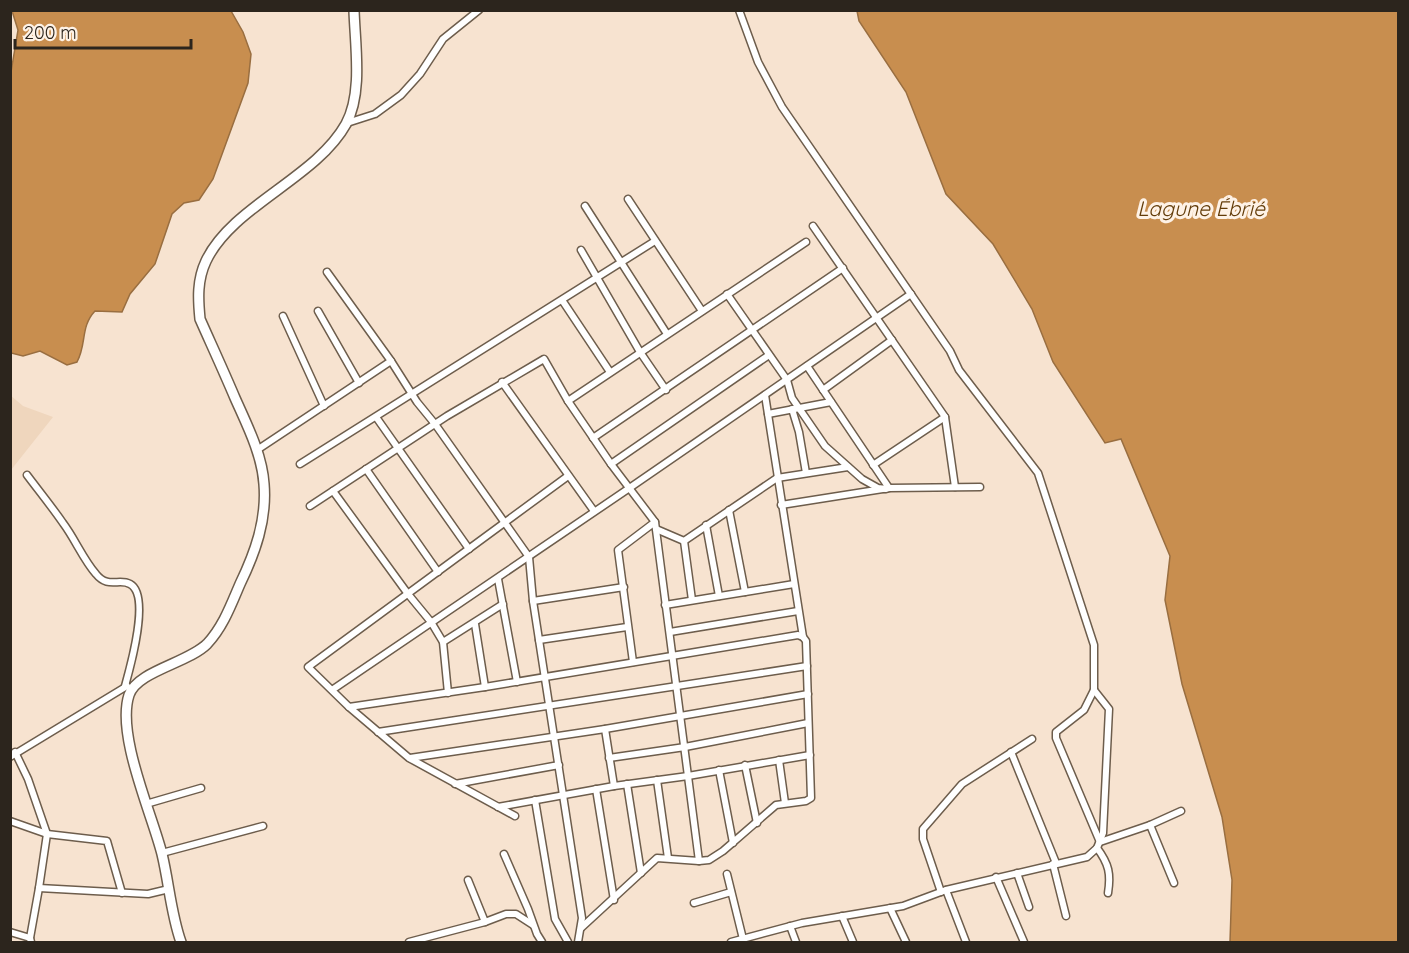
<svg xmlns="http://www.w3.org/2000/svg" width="1409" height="953" font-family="Quicksand,sans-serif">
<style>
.built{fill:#efd6bd}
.water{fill:#c88e4f;stroke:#996e40;stroke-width:1.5}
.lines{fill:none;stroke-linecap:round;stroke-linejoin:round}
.street-casing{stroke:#6d5d4c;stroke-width:9}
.secondary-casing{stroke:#6d5d4c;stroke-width:12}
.street{stroke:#fff;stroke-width:6}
.secondary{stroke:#fff;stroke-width:9}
.labels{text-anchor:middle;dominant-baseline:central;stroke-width:6;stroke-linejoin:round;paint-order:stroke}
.water-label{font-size:21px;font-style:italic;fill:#633c09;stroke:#fef2e6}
</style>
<rect width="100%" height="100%" fill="#f7e3d0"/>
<polygon class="built" points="10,395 23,406 53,417 11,470"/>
<g class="water">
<path d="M12,11H231L243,32L251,54L248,83L213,179L199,200L184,203L172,214L155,264L130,294L122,312L95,311C80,327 87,344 77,362L67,365L40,351L23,356L11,353L10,78L18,30Z"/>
<polygon points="857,11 1398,11 1398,942 1230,942 1232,880 1222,817 1182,684 1165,600 1170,556 1121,439 1105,443 1053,362 1032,309 993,244 946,194 906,92 859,21"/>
</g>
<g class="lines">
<g class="street-casing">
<g id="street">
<polyline points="739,10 758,62 782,107 950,351 959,370 1038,473 1094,645 1094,690 1084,710 1056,732 1056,738 1100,842 1150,825 1181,811"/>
<polyline points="347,123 375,114 401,95 420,74 443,39 479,10"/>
<polyline points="628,199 702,311"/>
<polyline points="585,206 667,334"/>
<polyline points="813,226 945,417 955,487"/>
<polyline points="581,250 640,352 666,390"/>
<polyline points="327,272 391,361 417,402 435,424 529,557 533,601 582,918 578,942"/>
<polyline points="727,294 787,380 792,398 825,446 862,479 878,488 886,489"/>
<polyline points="562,300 610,372"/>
<polyline points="318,311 359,383"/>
<polyline points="283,316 324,406"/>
<polyline points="807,366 889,488"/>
<polyline points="502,382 594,511"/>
<polyline points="823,390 892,340"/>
<polyline points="568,401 806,242"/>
<polyline points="792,409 799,432 806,473"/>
<polyline points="768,414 831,402"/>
<polyline points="376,417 469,549"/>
<polyline points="593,438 843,268"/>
<polyline points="257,450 391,361"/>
<polyline points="300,464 655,241"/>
<polyline points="611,464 769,355"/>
<polyline points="873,465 945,417"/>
<polyline points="366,469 438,572"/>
<path d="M27,475C39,491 52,507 63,523C75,539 83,559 96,574C108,589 119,578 130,584C151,595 130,668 125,686"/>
<polyline points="333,491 408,594 431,622 443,642 448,693"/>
<polyline points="781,505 889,488 980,487"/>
<polyline points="310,506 447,416 544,359 568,401 611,464 655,522 699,861"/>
<polyline points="729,510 745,592"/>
<polyline points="706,525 719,596"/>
<polyline points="656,529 684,541 777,478 848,467"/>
<polyline points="684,541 692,600"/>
<polyline points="498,579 517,682"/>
<polyline points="533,601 624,587"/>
<polyline points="665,605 794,584"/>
<polyline points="475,624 485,687"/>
<polyline points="670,632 798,611"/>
<polyline points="539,640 627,627"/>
<polyline points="443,642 503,604"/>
<polyline points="633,662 618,550 655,522"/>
<polyline points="332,690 628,489 911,294"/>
<polyline points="349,707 485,687 798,635 803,637"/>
<polyline points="605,729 614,786"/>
<polyline points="378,732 807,666"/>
<polyline points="15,752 28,779 47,834 39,888 30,938 31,942"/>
<polyline points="1011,752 1056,863"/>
<polyline points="10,757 127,686"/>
<polyline points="410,758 605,729 808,694"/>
<polyline points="609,758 685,747 808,723"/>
<polyline points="779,760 785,803"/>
<polyline points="745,765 757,823"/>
<polyline points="719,770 733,843"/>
<polyline points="657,780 668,858"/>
<polyline points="455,784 559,765"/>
<polyline points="627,784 641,873"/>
<polyline points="596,789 614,900"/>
<polyline points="535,800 555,919 568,942"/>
<polyline points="146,804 201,788"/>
<polyline points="498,807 614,786 688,776 810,755"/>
<polyline points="515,816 409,758 349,707 308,667 568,476"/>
<polyline points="10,821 47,834 107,841 122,893"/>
<polyline points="1150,825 1174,883"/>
<path d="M1097,848C1109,864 1111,874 1108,893"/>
<polyline points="162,853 263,826"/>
<polyline points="504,854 528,909 537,934 542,942"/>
<polyline points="1053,864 1066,916"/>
<polyline points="1017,873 1029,907"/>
<polyline points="727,874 743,939"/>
<polyline points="996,877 1024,942"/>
<polyline points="468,880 485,922"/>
<polyline points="39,888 148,894 169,889"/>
<polyline points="946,890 966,942"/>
<polyline points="941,892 923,839 923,829 962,784 1032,739"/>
<polyline points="694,903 731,892"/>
<polyline points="890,908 906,942"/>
<polyline points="842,916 853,942"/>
<polyline points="790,926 796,942"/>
<polyline points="581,928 657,858 699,861 709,860 723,851 776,805 806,801 811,798 806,641 803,637 765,395"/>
<polyline points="10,932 30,938"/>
<polyline points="409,942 485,922 506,914 516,914 533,925"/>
<polyline points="731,942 802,923 903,906 946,890 1087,857 1097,848 1103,833 1109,709 1094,690"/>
</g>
</g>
<g class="secondary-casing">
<path id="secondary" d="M181,942C171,914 169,883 162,854C152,814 116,735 129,695C137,671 188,663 207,644C223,627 231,605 240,584C255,553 267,520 264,484C262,454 247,425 235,398C224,372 212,346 200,319C198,299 197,280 206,261C232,206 316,178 346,124C363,93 355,45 354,10"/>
</g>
<use href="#street" class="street"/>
<use href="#secondary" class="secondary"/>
</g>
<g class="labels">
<g class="water-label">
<text x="1201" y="208">Lagune Ébrié</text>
</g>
</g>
<rect width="1409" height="953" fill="none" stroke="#2c251d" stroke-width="24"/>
<path d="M15 39v9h176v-9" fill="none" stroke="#2c251d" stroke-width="3"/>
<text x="24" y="39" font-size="18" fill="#2c251d" stroke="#fef2e6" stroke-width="4.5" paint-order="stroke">200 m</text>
</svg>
